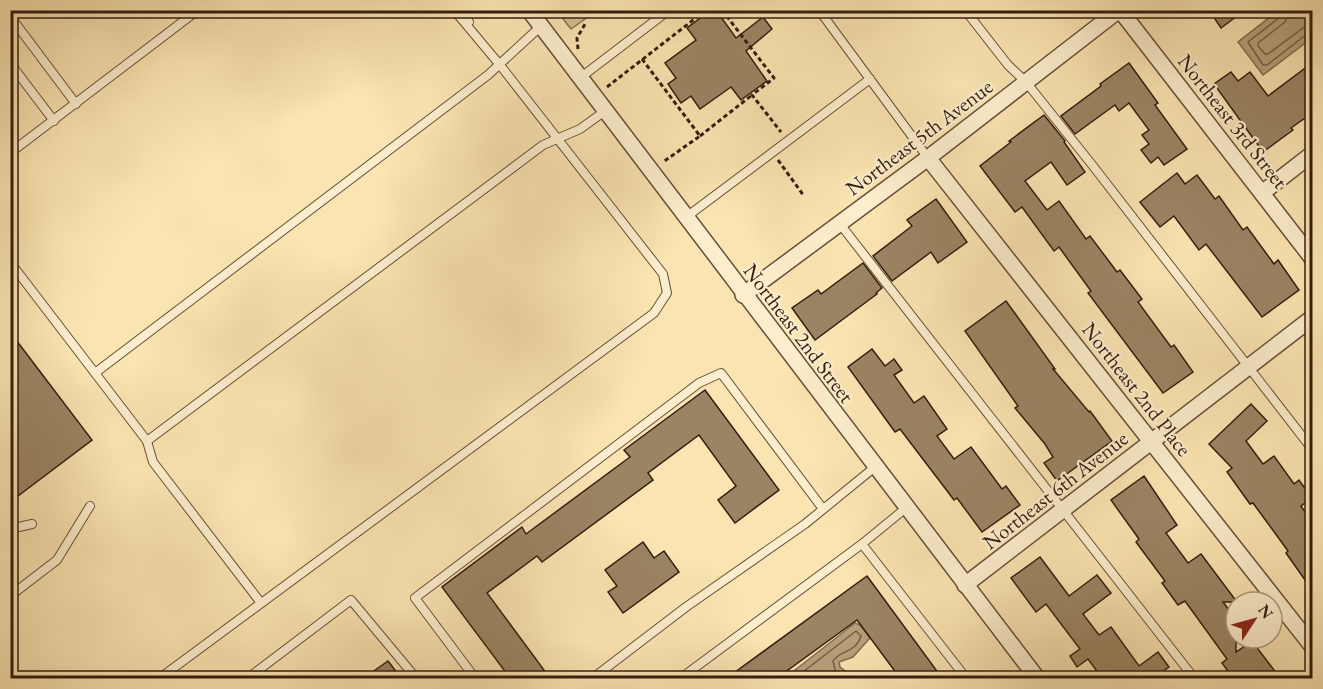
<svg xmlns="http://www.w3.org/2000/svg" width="1323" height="689" font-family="'EB Garamond',serif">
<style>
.green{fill:#d8c295;stroke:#867052;stroke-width:1.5}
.water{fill:#b7a07a;stroke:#836c4f;stroke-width:1.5}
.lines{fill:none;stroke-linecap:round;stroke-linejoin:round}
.shore{stroke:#765e44;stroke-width:1.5}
.building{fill:#9b8463;stroke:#341d0f;stroke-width:1.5}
.lane-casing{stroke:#664f38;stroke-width:10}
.street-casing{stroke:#664f38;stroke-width:18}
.path{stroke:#341d0f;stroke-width:3;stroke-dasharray:4.5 3;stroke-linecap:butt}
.lane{stroke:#fcedcc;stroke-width:8}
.street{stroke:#fcedcc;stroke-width:15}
.labels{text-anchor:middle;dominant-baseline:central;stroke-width:4.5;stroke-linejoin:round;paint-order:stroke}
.street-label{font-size:21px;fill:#341d0f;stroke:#fcedcc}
</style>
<rect width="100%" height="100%" fill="#fae4b1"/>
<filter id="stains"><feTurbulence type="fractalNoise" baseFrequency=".00333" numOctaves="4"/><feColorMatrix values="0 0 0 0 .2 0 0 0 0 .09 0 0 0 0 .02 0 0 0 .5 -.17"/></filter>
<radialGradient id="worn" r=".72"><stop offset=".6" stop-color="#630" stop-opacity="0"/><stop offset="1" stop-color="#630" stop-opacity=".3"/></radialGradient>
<polygon class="green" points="557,11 596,11 571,29"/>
<g class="water">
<polygon points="1279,10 1312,11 1312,38 1263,75 1238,42"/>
<polygon points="855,623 860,625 870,638 853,657 839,662 840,667 855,678 785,678"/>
</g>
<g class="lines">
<g class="shore">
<polyline points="1281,10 1280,17 1248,42 1263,65 1267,65 1307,34 1312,33"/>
<polyline points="1289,10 1285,22 1258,43 1258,46 1265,54 1268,54 1303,28 1312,26"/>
<path d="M795,678L856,631L861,636C855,654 841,649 833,661L835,670L845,678"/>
</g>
</g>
<g class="building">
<polygon points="711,10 716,10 736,38 763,17 772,29 746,51 767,81 741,100 731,87 700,109 691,96 681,103 668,84 676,78 665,63 696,40 687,28"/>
<polygon points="1209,10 1245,10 1221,28"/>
<polygon points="1129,63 1158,103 1155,105 1187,149 1164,165 1158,157 1151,163 1141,150 1149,144 1142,135 1149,130 1129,103 1119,111 1115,105 1075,134 1061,116 1101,86 1100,84"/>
<polygon points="1312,63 1312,113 1291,128 1293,130 1263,152 1214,84 1231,72 1238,81 1250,72 1268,96"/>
<polygon points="1044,115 1065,141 1064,142 1085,172 1067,185 1051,162 1025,181 1047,210 1059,201 1086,239 1090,236 1117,272 1120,270 1142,299 1138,302 1171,347 1174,345 1193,372 1163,393 1088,293 1091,291 1059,247 1054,251 1022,207 1015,212 980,166 1011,142 1009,141"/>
<polygon points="1177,173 1185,184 1197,175 1215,199 1219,196 1243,230 1247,227 1274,264 1278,260 1299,290 1262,317 1206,244 1199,250 1174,216 1160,227 1140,202"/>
<polygon points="936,199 967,242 938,263 931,252 892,281 873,256 912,226 907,220"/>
<polygon points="863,263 882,288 876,293 877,294 815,340 792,308 818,290 821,294"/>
<polygon points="1006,301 1055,369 1053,369 1089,412 1090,411 1112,441 1057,481 1044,463 1053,457 1045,444 1015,408 1018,406 965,331"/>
<polygon points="10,332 92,440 10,502"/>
<polygon points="872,349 885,366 894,359 902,370 894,375 914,403 924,396 947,429 937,436 954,459 971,447 1002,489 1006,486 1020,505 982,532 957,498 954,500 900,429 895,432 848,367"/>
<polygon points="705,390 779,490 735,523 718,500 736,486 699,435 648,473 653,480 542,562 537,556 487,593 544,670 532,678 510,678 442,587 522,527 526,534 630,457 624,450"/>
<polygon points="1251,404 1267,421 1246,441 1263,464 1274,456 1294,484 1299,480 1312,498 1301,506 1312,522 1312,590 1286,553 1288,551 1253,503 1250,504 1227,472 1232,468 1209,444"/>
<polygon points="1144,476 1177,525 1166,533 1188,563 1201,554 1237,602 1223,602 1236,619 1236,652 1252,641 1280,678 1233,678 1222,663 1227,659 1185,601 1178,605 1162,583 1165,581 1136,542 1139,539 1111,500"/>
<polygon points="643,542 654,558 664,551 679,572 623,613 608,592 617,586 605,570"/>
<polygon points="1040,557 1069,596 1097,575 1111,593 1083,614 1099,635 1111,627 1139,666 1158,652 1169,667 1153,678 1102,678 1088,659 1077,667 1070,656 1080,649 1046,604 1036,612 1011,578"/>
<polygon points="867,576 942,678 900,678 857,620 777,678 727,678"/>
<polygon points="388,661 401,678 364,678"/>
</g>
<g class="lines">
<g class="lane-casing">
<g id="lane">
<polyline points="461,10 469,22"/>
<polyline points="819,10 928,158"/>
<polyline points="965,10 1008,65 1026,82 1093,166 1312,449"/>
<polyline points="10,16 76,104"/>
<polyline points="10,63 54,121"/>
<polyline points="580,78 669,10"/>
<polyline points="10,153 198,10"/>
<polyline points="685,218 870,79"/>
<polyline points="840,224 1194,678"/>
<polyline points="10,262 147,441 153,462 261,603"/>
<polyline points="95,373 488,75 541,26"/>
<polyline points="147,441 543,145 580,129 605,111"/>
<polyline points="10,529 32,524"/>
<polyline points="862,544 966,678"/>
<polyline points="10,596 57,560 90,506"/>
<polyline points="160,678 654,313 667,293 663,274 500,65 454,10"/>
<polyline points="248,678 351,600 416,678"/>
<polyline points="475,678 415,598 699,383 721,373 823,509"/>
<polyline points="593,678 686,607 805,524 875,467"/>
<polyline points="681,678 862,544 906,508"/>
</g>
</g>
<g class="street-casing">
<g id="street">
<polyline points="529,10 1037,678"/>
<polyline points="1120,10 1312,258"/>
<polyline points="928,158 1312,646"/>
<polyline points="1262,193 1312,154"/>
<polyline points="743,295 928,158 1119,10"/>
<polyline points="965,585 1312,318"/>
</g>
</g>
<g class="path">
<polyline points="722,10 774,78 752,95 781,132"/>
<polyline points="578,49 577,38 585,24"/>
<polyline points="642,59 700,136 663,162"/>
<polyline points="607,87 706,10"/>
<polyline points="700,136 752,95"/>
<polyline points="778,160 804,196"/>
</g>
<use href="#lane" class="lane"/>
<use href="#street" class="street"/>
</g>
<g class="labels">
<g class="street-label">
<text transform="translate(1233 121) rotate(52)">Northeast 3rd Street</text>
<text transform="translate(919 137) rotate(-37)">Northeast 5th Avenue</text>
<text transform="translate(799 333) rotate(53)">Northeast 2nd Street</text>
<text transform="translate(1137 389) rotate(52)">Northeast 2nd Place</text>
<text transform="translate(1055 490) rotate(-38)">Northeast 6th Avenue</text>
</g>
</g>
<rect width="1323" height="689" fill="none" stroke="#fae4b1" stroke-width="36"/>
<rect x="12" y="12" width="1299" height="665" fill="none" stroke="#341d0f" stroke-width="3"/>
<rect x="18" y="18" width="1287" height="653" fill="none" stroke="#341d0f" stroke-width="1.5"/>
<g transform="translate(1254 620) rotate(54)"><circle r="28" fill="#fcedcc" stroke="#ac9a80" stroke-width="1.5"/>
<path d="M0-4.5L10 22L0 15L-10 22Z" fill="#8f2418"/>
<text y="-9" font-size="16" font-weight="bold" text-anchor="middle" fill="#341d0f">N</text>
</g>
<rect width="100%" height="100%" filter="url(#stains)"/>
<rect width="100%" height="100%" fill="url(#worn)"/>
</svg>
